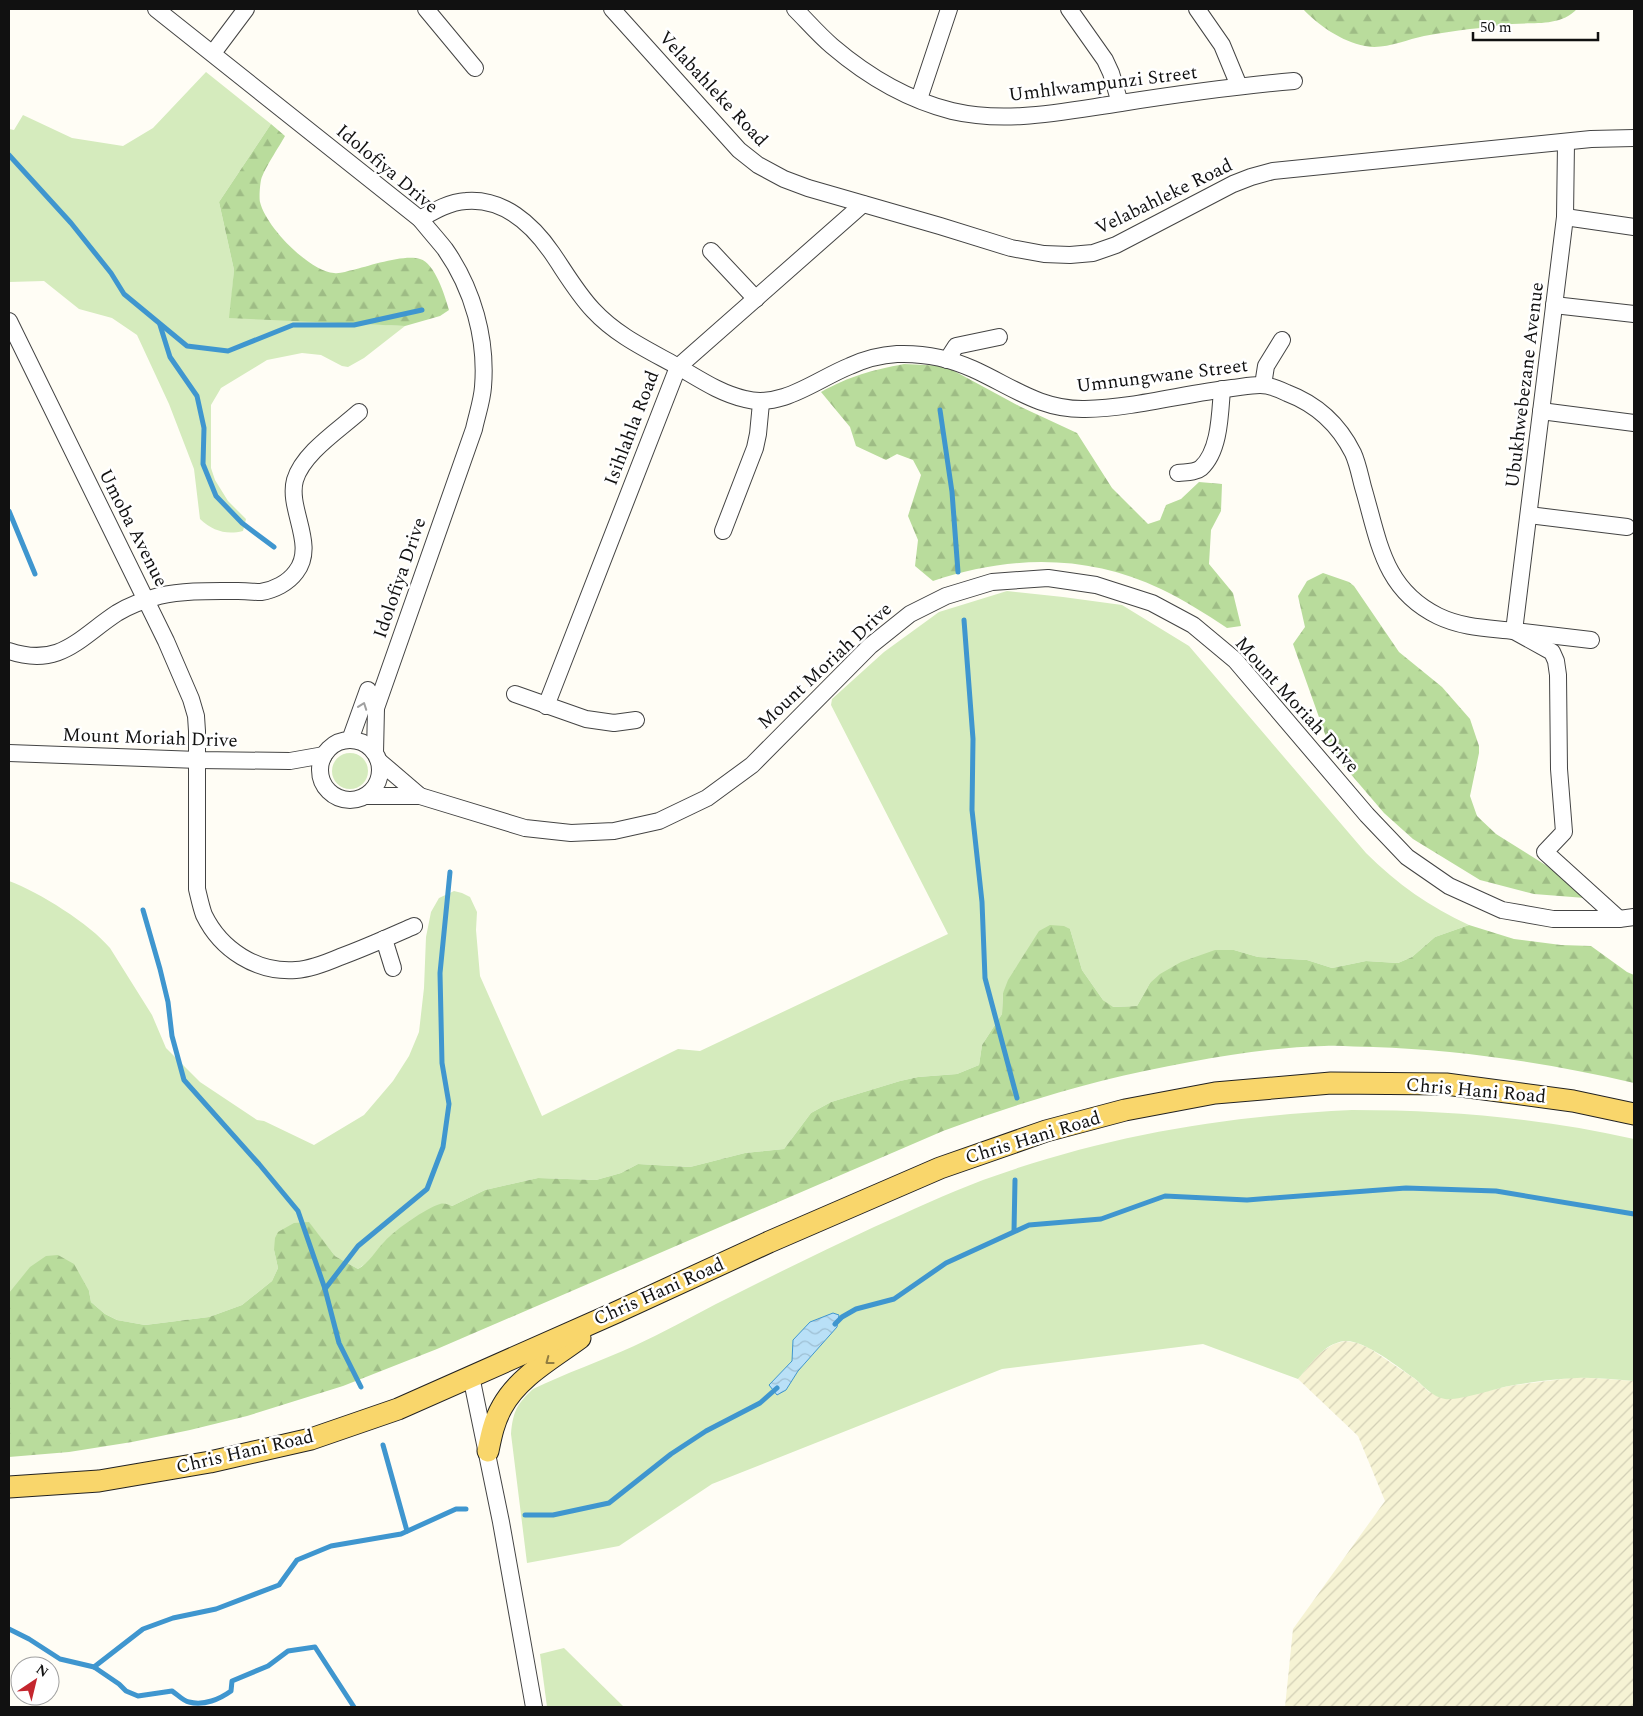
<svg xmlns="http://www.w3.org/2000/svg" width="1643" height="1716" font-family="Spectral,serif">
<style>
.farmland{fill:url(#farmland-furrows)}
.grass{fill:#d5ebbd}
.forest{fill:url(#forest-firs)}
.water{fill:url(#water-waves);stroke:#3f96cf}
.lines{fill:none;stroke-linecap:round;stroke-linejoin:round}
.stream{stroke:#3f96cf;stroke-width:5}
.minor-casing{stroke:#444;stroke-width:18}
.major-casing{stroke:#222;stroke-width:23}
.minor{stroke:#fff;stroke-width:16}
.major{stroke:#f9d66b;stroke-width:21}
.oneway{stroke:#a0a0a0}
.oneway2{stroke:#917d42}
.labels{text-anchor:middle;dominant-baseline:central;stroke-width:5;stroke-linejoin:round;paint-order:stroke}
.street-label{font-size:19px;fill:#111;stroke:#fff}
</style>
<defs>
<pattern id="farmland-furrows" width="10" height="10" patternUnits="userSpaceOnUse" patternTransform="scale(1.25)"><rect width="10" height="10" fill="#f6f3d4"/><path d="M-1 1l2-2M0 10L10 0M9 11l2-2" fill="none" stroke="#d2cfb5"/></pattern>
<pattern id="forest-firs" width="22" height="20" patternUnits="userSpaceOnUse" patternTransform="scale(1.25)"><rect width="22" height="20" fill="#b9dc9c"/><path d="M5 1l3.5 6h-7zM16 11l3.5 6h-7z" fill="#9ebc85"/></pattern>
<pattern id="water-waves" width="16" height="10" patternUnits="userSpaceOnUse" patternTransform="scale(1.25)"><rect width="16" height="10" fill="#b9e0f7"/><path d="M0 5q4-4 8 0t8 0" fill="none" stroke="#9ebfd3"/></pattern>
</defs>
<rect width="100%" height="100%" fill="#fffdf5"/>
<polygon class="farmland" points="1345,1341 1357,1343 1369,1348 1415,1379 1429,1392 1457,1398 1509,1386 1578,1377 1634,1381 1634,1707 1285,1707 1293,1629 1385,1501 1358,1436 1298,1379 1318,1354 1334,1344"/>
<g class="grass">
<path d="M206,72L271,124L219,202L234,270L230,317L405,326L364,358L348,367L342,366L321,355L302,353L267,360L221,388L211,405V468L215,480L228,501L246,519L243,531C226,535 213,531 200,519L194,469L169,404L137,335L112,318L79,309L44,281L9,282V129L14,130L23,115L72,138L123,146L153,128Z"/>
<path d="M1007,591L1063,597L1122,605L1189,646L1366,853C1397,884 1430,907 1469,925L1435,937L1412,957L1398,963L1366,961L1332,968L1307,960L1258,957L1234,950L1150,983L1137,1006L1112,1007L1103,1000L1082,970L1070,929L1003,993L1002,1014L982,1045L979,1065L957,1074L918,1077L900,1081L831,1102L811,1113L784,1149L745,1153L690,1167L638,1164L621,1173L596,1180L538,1178L485,1190L452,1206L446,1204L358,1269L335,1256L309,1223L274,1250L278,1268L272,1281L242,1305L209,1317L145,1325L117,1320L105,1314L91,1302L89,1291L9,1293V881C39,892 90,924 110,948L152,1015L166,1048L200,1082L257,1120L264,1121L314,1145L364,1115L393,1081L409,1056L419,1032L424,988L426,937L431,912L439,898L454,891L462,893L470,897L477,912L476,930L480,976L542,1116L678,1049L700,1051L948,934L831,705L832,699L884,652L939,612Z"/>
<circle cx="350" cy="771" r="18"/>
<path d="M1352,1110C1447,1110 1541,1118 1634,1139V1381C1616,1380 1596,1377 1577,1378C1555,1379 1531,1382 1509,1386C1494,1389 1458,1401 1445,1399C1432,1397 1424,1386 1414,1378C1398,1367 1364,1339 1344,1341C1323,1344 1311,1364 1298,1379L1203,1344L1002,1369L712,1484L619,1546L527,1563L511,1434C513,1411 517,1404 533,1389C566,1373 601,1361 634,1346C662,1333 689,1318 716,1304C769,1277 821,1252 874,1227C910,1211 946,1194 983,1180C1104,1136 1223,1116 1352,1110Z"/>
<polygon points="564,1648 624,1707 547,1707 540,1654"/>
</g>
<g class="forest">
<path d="M1303,9H1577C1560,27 1533,22 1512,24C1498,25 1484,28 1470,29C1455,31 1439,33 1424,36C1405,40 1384,50 1365,46C1341,41 1319,26 1303,9Z"/>
<path d="M271,124L285,136C279,147 264,169 261,180C260,185 259,197 260,202C266,227 309,271 334,273C340,274 347,271 353,270C369,266 404,254 420,259C435,263 445,296 449,310L440,316L405,326L229,318L234,270L219,202Z"/>
<path d="M904,364L945,366L1021,407L1077,433L1112,488L1148,524L1160,520L1166,505L1181,499L1199,482L1222,484L1221,511L1211,530L1209,564L1233,593L1241,626L1227,628C1206,614 1184,600 1161,589C1088,554 1009,555 933,581L915,566L918,540L908,516L921,475L913,460L897,454L886,460L856,446L850,427L821,392C850,376 872,370 904,364Z"/>
<polygon points="1323,573 1349,582 1354,586 1399,652 1442,687 1470,719 1479,746 1479,753 1470,796 1477,816 1496,834 1563,876 1585,898 1534,894 1480,880 1413,839 1384,813 1331,751 1293,644 1305,627 1298,596 1307,581"/>
<path d="M1050,925L1064,926L1070,929L1082,970L1103,1000L1113,1007L1137,1006L1150,983L1160,974L1181,962L1215,950H1234L1258,957L1307,960L1332,968L1366,961L1398,963L1412,957L1435,937L1469,925L1514,939L1561,945L1591,946L1627,972L1634,975V1083C1548,1063 1461,1050 1373,1047C1357,1047 1340,1045 1324,1046C1279,1047 1234,1054 1190,1062C1105,1077 1023,1101 943,1131L437,1349L343,1386L247,1416L190,1430L132,1442L69,1452L9,1457V1293L30,1267L46,1256L58,1255L74,1264L89,1291L91,1302L105,1314L117,1320L145,1325L209,1317L242,1305L272,1281L278,1268L274,1250L275,1238L278,1232L294,1223L309,1222L335,1256L358,1269C369,1263 376,1250 385,1241C395,1230 426,1208 440,1204C444,1203 448,1204 452,1206L485,1190L538,1178L596,1180L621,1173L638,1164L690,1167L745,1153L784,1149L811,1113L831,1102L900,1081L918,1077L957,1074L979,1065L982,1045L1002,1014L1003,993L1008,980L1039,931Z"/>
</g>
<polygon class="water" points="833,1313 839,1315 837,1327 798,1371 786,1390 777,1395 769,1385 792,1361 793,1340 810,1322"/>
<g class="lines">
<g class="stream">
<polyline points="9,155 71,223 111,273 124,294 187,346 228,351 293,325 354,325 422,310"/>
<polyline points="160,325 170,357 197,396 204,428 203,464 216,496 242,523 274,547"/>
<polyline points="940,410 952,492 958,572"/>
<polyline points="9,511 35,574"/>
<polyline points="964,620 973,739 972,810 982,902 985,978 1017,1098"/>
<polyline points="143,910 160,969 168,1002 172,1036 184,1080 259,1164 298,1211 325,1289 339,1343 361,1387"/>
<polyline points="1014,1231 1015,1180"/>
<polyline points="325,1289 358,1246 427,1189 443,1147 449,1104 442,1063 440,973 450,872"/>
<polyline points="835,1324 842,1317 856,1309 894,1299 946,1263 1029,1225 1101,1219 1165,1196 1247,1200 1406,1188 1496,1191 1634,1214"/>
<polyline points="383,1445 407,1531"/>
<polyline points="525,1515 553,1515 609,1503 671,1454 706,1431 760,1403 777,1388"/>
<path d="M9,1629L29,1639L60,1659L94,1667L119,1684L126,1691L138,1696L172,1691C177,1694 183,1701 189,1702C204,1706 220,1699 231,1691L232,1681L268,1666L288,1651L315,1647L354,1707"/>
<polyline points="94,1667 143,1629 173,1618 216,1609 279,1585 297,1560 331,1546 401,1534 456,1509 466,1509"/>
</g>
<g class="minor-casing">
<g id="minor">
<path d="M156,9L420,219C428,229 437,239 445,249C473,289 487,339 483,387C482,401 477,415 474,429L376,708L375,753"/>
<polyline points="426,9 475,68"/>
<polyline points="612,9 739,150 758,165 784,179 808,188 940,226 1011,248 1044,254 1070,255 1093,253 1116,245 1233,184 1251,177 1273,171 1591,139 1634,138"/>
<path d="M795,9C807,21 819,35 832,46C866,75 908,100 952,111C1008,124 1065,111 1121,103C1179,94 1236,86 1294,81"/>
<polyline points="1069,9 1105,60 1111,73 1120,103"/>
<polyline points="1197,9 1222,45 1239,86"/>
<polyline points="213,53 246,9"/>
<polyline points="919,99 949,9"/>
<polyline points="1566,143 1565,217 1514,631 1552,652 1556,661 1558,675 1559,769 1564,832 1545,852 1619,919"/>
<polyline points="1565,217 1634,227"/>
<path d="M420,219C434,211 449,202 466,201C503,198 532,224 552,253C565,272 577,293 593,310C616,335 646,349 675,365C698,378 719,393 745,399C782,409 817,379 850,366C865,359 881,355 897,354C924,353 949,358 973,369C1011,386 1040,410 1085,409C1134,408 1183,394 1232,388C1241,387 1251,385 1260,385C1268,385 1279,389 1287,393C1316,404 1339,425 1353,453C1358,464 1360,476 1363,487C1379,541 1383,589 1438,616C1463,628 1488,628 1514,631C1540,634 1566,637 1591,640"/>
<polyline points="711,251 756,299"/>
<polyline points="1554,305 1634,314"/>
<path d="M9,321L166,641L191,699L196,716L197,731V889C199,897 201,907 204,915C221,950 257,973 296,970C311,969 326,963 340,957C365,948 389,937 414,926"/>
<polyline points="947,360 956,346 999,337"/>
<polyline points="1263,385 1266,366 1282,340"/>
<polyline points="1541,411 1634,423"/>
<path d="M1178,473C1185,472 1195,473 1201,468C1220,451 1220,413 1222,389"/>
<polyline points="1529,515 1627,527"/>
<polyline points="723,531 755,448 758,434 761,403"/>
<path d="M9,651C60,668 79,638 117,613C130,605 144,600 159,596C185,590 212,591 238,591C245,591 253,592 261,592C274,590 288,583 296,572C317,545 287,509 295,480C303,453 339,430 359,412"/>
<polyline points="515,694 586,719 614,723 636,720"/>
<polyline points="546,706 678,367 863,204"/>
<circle cx="350" cy="770" r="30"/>
<polyline points="350,740 368,690 376,708"/>
<polyline points="9,753 198,760 290,761 324,755"/>
<polyline points="379,761 420,796"/>
<polyline points="367,796 420,796 525,828 571,833 614,831 659,821 707,798 752,765 870,646 910,614 946,596 992,582 1048,578 1096,585 1152,603 1193,625 1235,660 1367,815 1407,857 1449,886 1502,910 1553,919 1619,919 1634,917"/>
<polyline points="384,939 393,968"/>
<polyline points="471,1376 501,1522 534,1707"/>
</g>
</g>
<g class="major-casing">
<g id="major">
<path d="M488,1451C491,1436 494,1421 502,1407C518,1377 553,1358 580,1338"/>
<polyline points="9,1487 99,1481 210,1462 311,1439 398,1409 617,1312 769,1242 940,1168 1046,1131 1125,1110 1215,1093 1331,1083 1446,1084 1573,1101 1634,1114"/>
</g>
</g>
<use href="#minor" class="minor"/>
<use href="#major" class="major"/>
</g>
<defs><path id="oneway-chevron" d="M-2-3.5L2.5 0L-2 3.5" fill="none" stroke-width="1.6" stroke-linecap="round" stroke-linejoin="round" transform="scale(1.25)"/></defs>
<use class="oneway" href="#oneway-chevron" transform="translate(363 706) rotate(-70)"/>
<use class="oneway2" href="#oneway-chevron" transform="translate(549 1361) rotate(143)"/>
<g class="labels">
<g class="street-label">
<text transform="translate(1103 84) rotate(-7)">Umhlwampunzi Street</text>
<text transform="translate(713 89) rotate(47)">Velabahleke Road</text>
<text transform="translate(387 169) rotate(40)">Idolofiya Drive</text>
<text transform="translate(1164 197) rotate(-26)">Velabahleke Road</text>
<text transform="translate(1162 376) rotate(-7)">Umnungwane Street</text>
<text transform="translate(1525 385) rotate(-83)">Ubukhwebezane Avenue</text>
<text transform="translate(632 428) rotate(-69)">Isihlahla Road</text>
<text transform="translate(133 528) rotate(63)">Umoba Avenue</text>
<text transform="translate(400 578) rotate(-71)">Idolofiya Drive</text>
<text transform="translate(825 666) rotate(-43)">Mount Moriah Drive</text>
<text transform="translate(1297 705) rotate(48)">Mount Moriah Drive</text>
<text transform="translate(150 738) rotate(2)">Mount Moriah Drive</text>
<text transform="translate(1476 1091) rotate(5)">Chris Hani Road</text>
<text transform="translate(1033 1138) rotate(-17)">Chris Hani Road</text>
<text transform="translate(659 1292) rotate(-24)">Chris Hani Road</text>
<text transform="translate(245 1452) rotate(-13)">Chris Hani Road</text>
</g>
</g>
<rect width="1643" height="1716" fill="none" stroke="#111111" stroke-width="20"/>
<g transform="translate(35 1681) rotate(35)"><circle r="24" fill="#ffffff" stroke="#a0a0a0"/>
<path d="M0-4L9 19L0 12L-9 19Z" fill="#c4262e"/>
<text y="-8" font-size="14" font-weight="bold" text-anchor="middle" fill="#111111">N</text>
</g>
<path d="M1473 32v8h125v-8" fill="none" stroke="#111111" stroke-width="2.5"/>
<text x="1480" y="32" font-size="15" fill="#111111" stroke="#ffffff" stroke-width="4" paint-order="stroke">50 m</text>
</svg>
